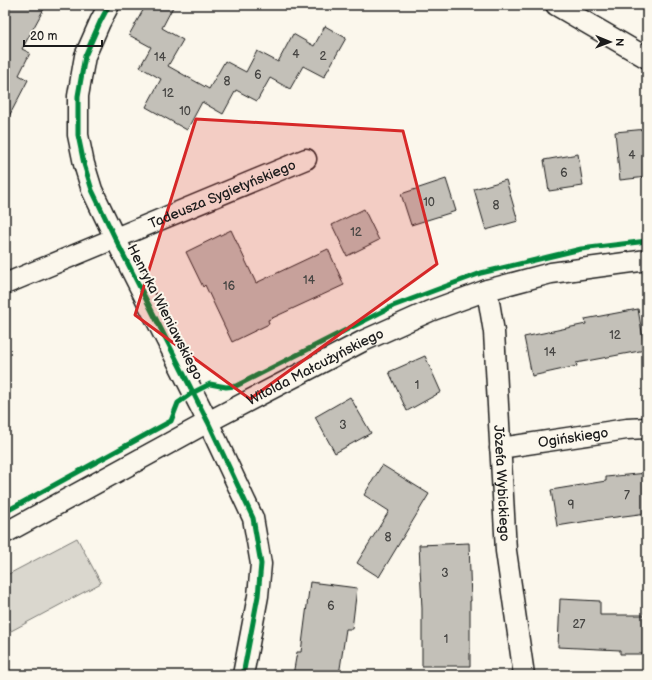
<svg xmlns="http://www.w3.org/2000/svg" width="652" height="680" font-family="'Balsamiq Sans',sans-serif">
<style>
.green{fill:#dad7ce;stroke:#7b7a75}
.building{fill:#c3c0b8;stroke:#1c1c1c}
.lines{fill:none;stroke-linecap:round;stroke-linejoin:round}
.street-casing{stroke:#1c1c1c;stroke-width:23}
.street{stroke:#fbf7ec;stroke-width:20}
.cycleway-casing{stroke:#fbf7ec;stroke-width:8}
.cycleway{stroke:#00873e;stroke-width:5}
.marked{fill:#d62828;fill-opacity:0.2;stroke:#d62828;stroke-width:3;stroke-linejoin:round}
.labels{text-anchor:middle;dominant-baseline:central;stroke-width:4;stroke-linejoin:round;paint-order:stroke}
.number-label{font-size:12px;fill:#464543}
.street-label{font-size:14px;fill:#1c1c1c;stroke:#fbf7ec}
</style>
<rect width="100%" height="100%" fill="#fbf7ec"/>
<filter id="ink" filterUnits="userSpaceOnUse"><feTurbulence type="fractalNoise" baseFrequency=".025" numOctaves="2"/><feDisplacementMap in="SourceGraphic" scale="8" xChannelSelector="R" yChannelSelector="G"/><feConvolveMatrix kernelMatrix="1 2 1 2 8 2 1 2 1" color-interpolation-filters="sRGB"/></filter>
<g filter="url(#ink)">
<polygon class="green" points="77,538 101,583 11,631 5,619 5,576"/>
<g class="building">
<polygon points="5,5 46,5 22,49 30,53 19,75 28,80 5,124"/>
<polygon points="146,5 174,5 162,28 183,40 168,66 209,89 225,61 246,72 257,51 278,62 293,34 314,46 325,26 346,38 324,77 303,66 290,89 270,78 257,101 236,90 223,114 202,102 187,130 146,107 161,79 140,67 151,47 129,35"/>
<polygon points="647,129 647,177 620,180 615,132"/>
<polygon points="578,154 583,186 549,191 544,160"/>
<polygon points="446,179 456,211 411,225 401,194"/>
<polygon points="506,180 518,221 486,230 474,189"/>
<polygon points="364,209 379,240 347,256 332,225"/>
<polygon points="231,230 256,283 328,249 344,285 268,320 269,324 232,342 205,285 203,287 186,252"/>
<polygon points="638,309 645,350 576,363 577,366 532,376 524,337 586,324 585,319"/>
<polygon points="425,356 441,392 407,411 389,372"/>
<polygon points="350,397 371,433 335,453 315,417"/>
<polygon points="382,465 429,494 379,577 357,563 389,511 364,495"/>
<polygon points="647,473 647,513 601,519 557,526 551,490 606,481 606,477"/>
<polygon points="469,543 471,601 470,601 470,666 422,666 422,609 419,545"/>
<polygon points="310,582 357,588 352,629 346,629 339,675 293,675 297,652 301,652"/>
<polygon points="560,599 600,601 600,615 647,615 647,654 620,654 620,650 558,647"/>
</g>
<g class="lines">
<g class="street-casing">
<g id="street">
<polyline points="109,5 100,22 85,56 78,96 78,135 84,164 92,190 115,238 208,422 253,518 261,564 258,596 243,675"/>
<polyline points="556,5 647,58"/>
<path id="s1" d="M5,284L306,159"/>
<path id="s2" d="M487,290L494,332L506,551L524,675"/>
<path id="s3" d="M500,448L627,429L647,428"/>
<path id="s4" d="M5,533L208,422L363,341L430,311L487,290L551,273L647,260"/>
</g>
</g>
<use href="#street" class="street"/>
<g class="cycleway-casing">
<g id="cycleway">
<polyline points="109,5 100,22 85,56 78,96 78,135 84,164 92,190 115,238 208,422 253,518 261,564 258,596 243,675"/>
<polyline points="5,512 171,421 178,403 192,393 210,384 226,387 236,386 393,306 481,273 581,249 647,241"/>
</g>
</g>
<use href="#cycleway" class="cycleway"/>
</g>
</g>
<path class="marked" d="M196,119L403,131L437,264L250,399L135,315Z"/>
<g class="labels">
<g class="number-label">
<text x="296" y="54">4</text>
<text x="323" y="56">2</text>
<text x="160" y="57">14</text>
<text x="258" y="75">6</text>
<text x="227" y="81">8</text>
<text x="168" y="93">12</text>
<text x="185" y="111">10</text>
<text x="632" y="155">4</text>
<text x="564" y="173">6</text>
<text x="429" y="202">10</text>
<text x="496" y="205">8</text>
<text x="356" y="232">12</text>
<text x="309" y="280">14</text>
<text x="229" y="286">16</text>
<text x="615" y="335">12</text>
<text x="550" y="352">14</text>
<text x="417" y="385">1</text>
<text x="343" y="425">3</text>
<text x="627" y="495">7</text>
<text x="571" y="505">9</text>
<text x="388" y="537">8</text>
<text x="445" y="573">3</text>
<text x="331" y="606">6</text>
<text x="579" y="624">27</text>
<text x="446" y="639">1</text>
</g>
<g class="street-label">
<text stroke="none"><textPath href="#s1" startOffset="235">Tadeusza Sygietyńskiego</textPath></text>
<text transform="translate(165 312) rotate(63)">Henryka Wieniawskiego</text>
<text stroke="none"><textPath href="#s4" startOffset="352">Witolda Małcużyńskiego</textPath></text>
<text stroke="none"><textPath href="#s3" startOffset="74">Ogińskiego</textPath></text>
<text stroke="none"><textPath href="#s2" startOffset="194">Józefa Wybickiego</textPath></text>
</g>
</g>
<rect width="652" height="680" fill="none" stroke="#fbf7ec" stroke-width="20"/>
<rect x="10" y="10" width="632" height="660" fill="none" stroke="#1c1c1c" stroke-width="1.5" filter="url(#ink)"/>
<g transform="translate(610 42) rotate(91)" stroke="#fbf7ec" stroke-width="3" paint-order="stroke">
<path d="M0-3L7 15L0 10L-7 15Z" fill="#1c1c1c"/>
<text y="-6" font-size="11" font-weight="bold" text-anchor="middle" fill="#1c1c1c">N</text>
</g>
<path d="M24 40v6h78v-6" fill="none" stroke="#1c1c1c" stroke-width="2"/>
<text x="30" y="40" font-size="12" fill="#1c1c1c" stroke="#fbf7ec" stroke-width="3" paint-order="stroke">20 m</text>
</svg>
